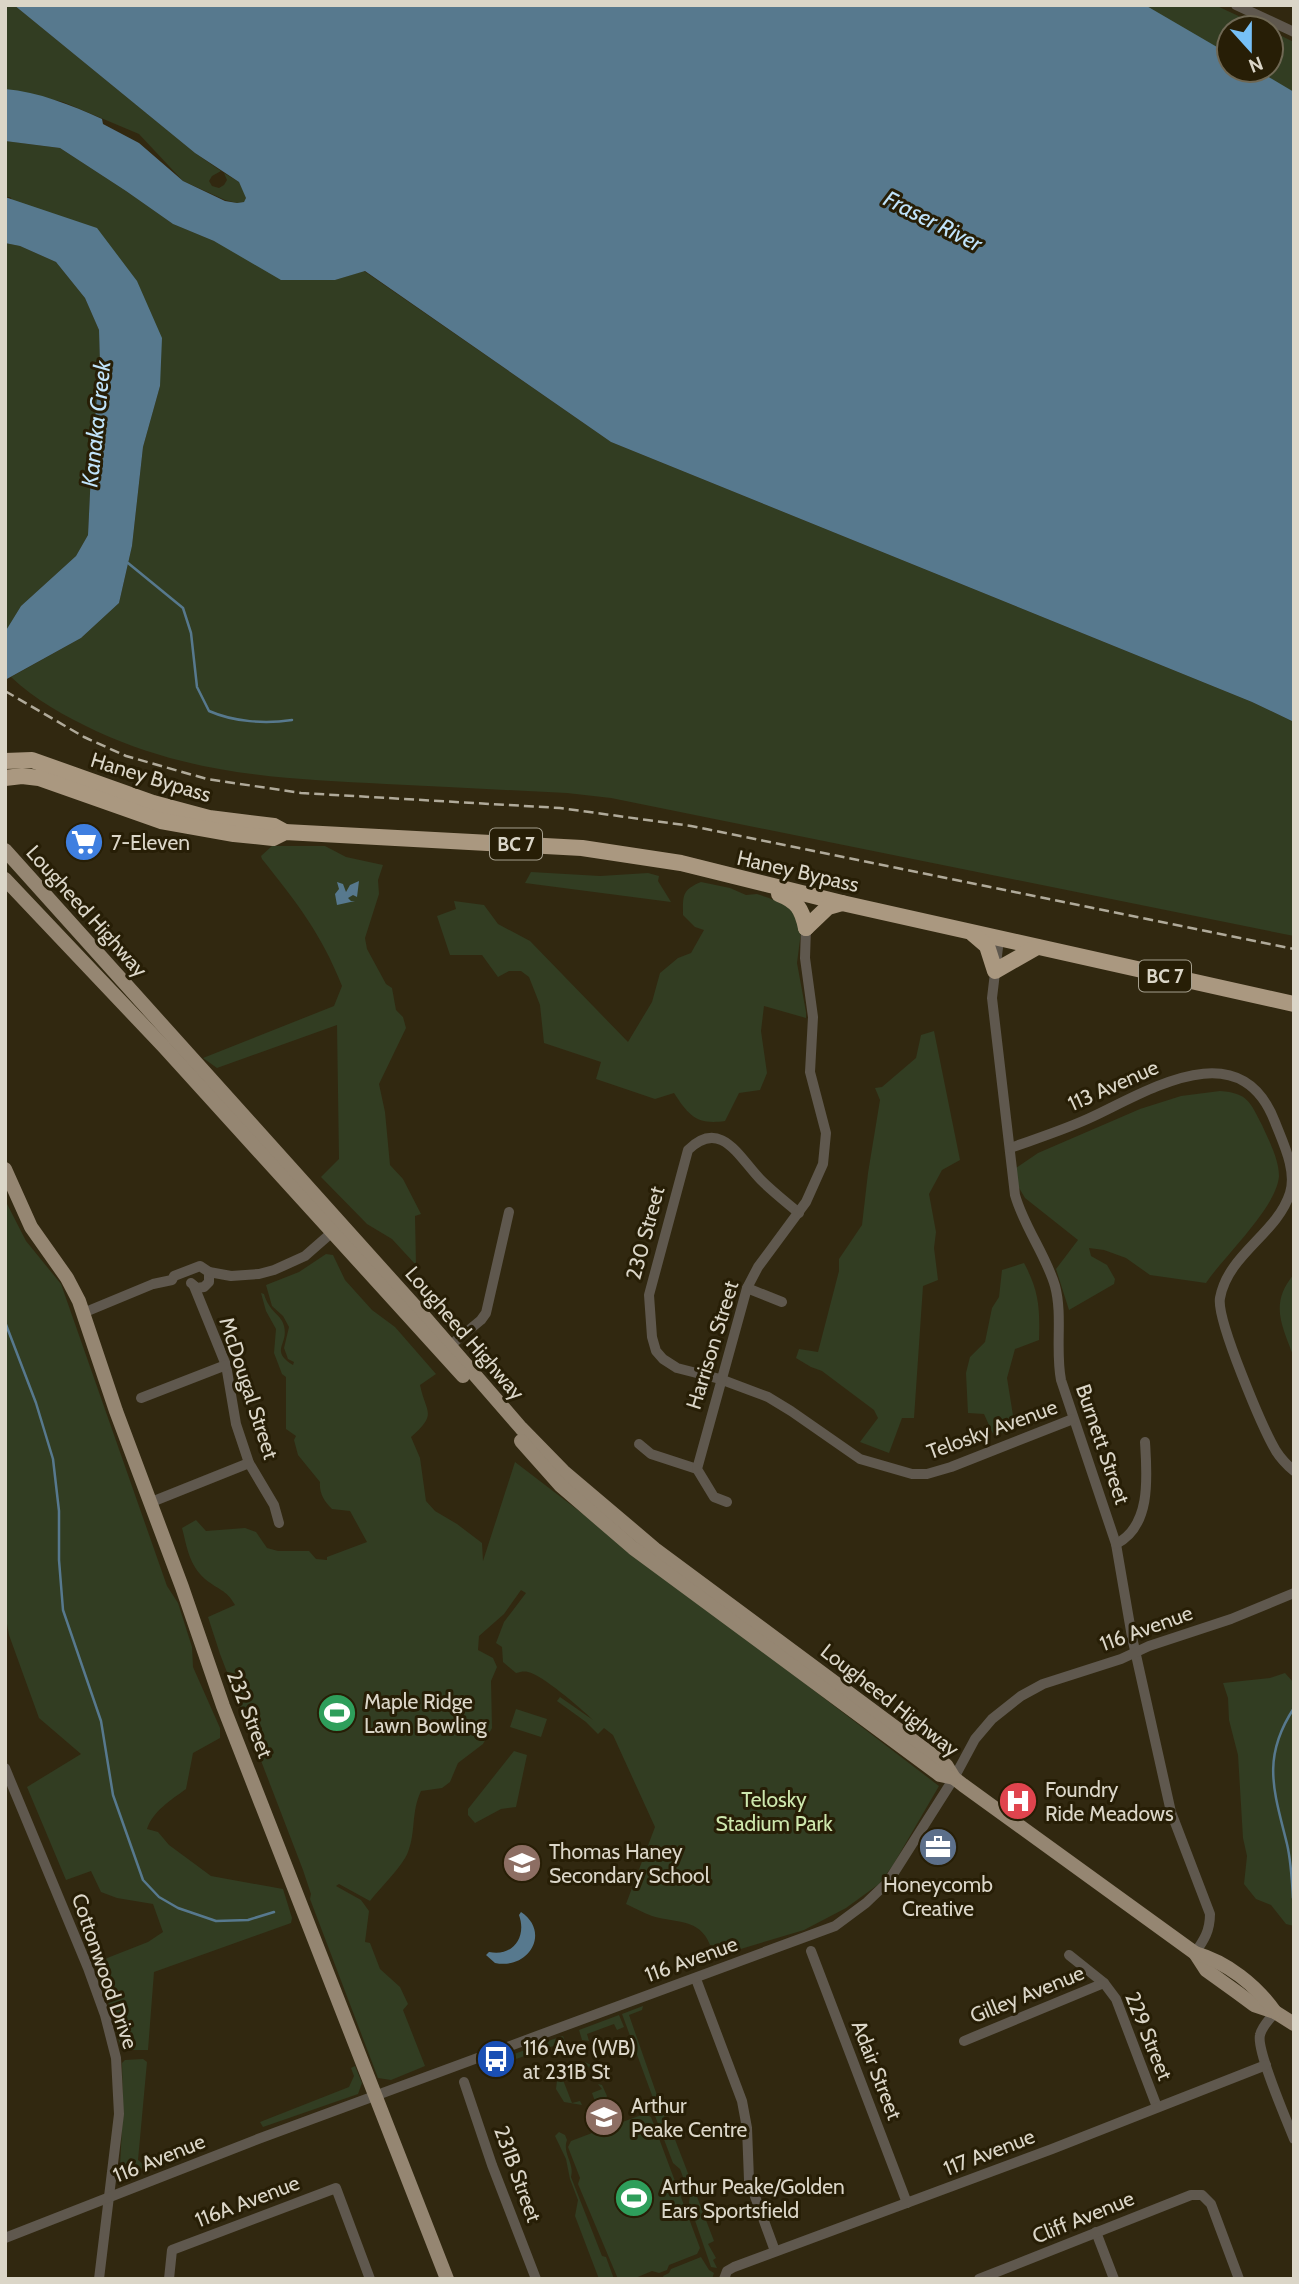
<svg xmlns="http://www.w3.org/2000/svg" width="1299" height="2284" font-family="Cabin,sans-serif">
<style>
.green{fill:#323d22}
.water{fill:#57798e}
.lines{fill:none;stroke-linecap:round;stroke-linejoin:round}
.stream{stroke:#57798e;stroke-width:2.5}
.minor{stroke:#5f584e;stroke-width:10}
.major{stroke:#958672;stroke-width:14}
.highway{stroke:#aa9880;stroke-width:16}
.rail{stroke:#b0aa9a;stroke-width:2.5;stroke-dasharray:10 5;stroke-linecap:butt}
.labels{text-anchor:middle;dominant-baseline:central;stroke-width:6;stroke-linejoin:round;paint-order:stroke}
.shield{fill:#271e06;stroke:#a59f8e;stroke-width:2}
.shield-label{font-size:19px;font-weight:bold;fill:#dbd6c8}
.street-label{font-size:21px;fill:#dbd6c8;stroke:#271e06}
.poi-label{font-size:21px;fill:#dbd6c8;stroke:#271e06;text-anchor:start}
.park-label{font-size:21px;fill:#cde7ad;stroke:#271e06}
.water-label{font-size:23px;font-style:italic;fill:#c1e4fb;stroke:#271e06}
</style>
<rect width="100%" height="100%" fill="#312810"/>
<g class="green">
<polygon points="5,5 14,5 195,153 221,171 212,176 209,181 212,186 219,188 224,185 227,180 224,173 239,182 247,198 244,202 237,203 225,200 183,181 139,134 63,102 5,89"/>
<polygon points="1065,5 1215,5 1264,28 1229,28 1229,70 1271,70 1271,31 1294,42 1294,143"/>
<path d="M5,141L60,148L126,191L173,224L214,241L335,280L364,271L611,442L1252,702L1294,722V936L611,798L567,793C506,790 446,787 386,784C282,779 192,775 96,731C65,716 35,700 11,677L81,638L119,603L132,546L143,447L160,386L10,197H5Z"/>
<polygon points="5,243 20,246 56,262 85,298 99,330 100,365 92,451 88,535 76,556 21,606 5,632"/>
<path d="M272,846H325L346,857L383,865L378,880L379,894L365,938L367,949L386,984L392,988L396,1010L403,1017L406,1028L379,1084L385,1112L390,1165L403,1179L421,1214L415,1216L416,1265L392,1239L367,1224L321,1177L339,1159L337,1025L217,1068L203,1058L334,1006L342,986C321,933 297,903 262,859L261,856Z"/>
<polygon points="531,872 600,876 648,873 659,876 658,881 671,902 525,883"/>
<path d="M701,882L730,888L746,895L757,894L769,898L792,908L801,932L797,963L806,1012V1018L764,1006L761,1031L767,1073L760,1090L739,1093L725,1121C697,1125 689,1116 674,1093L655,1099L596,1079L601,1062L544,1043L540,1005L529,977L521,971H509L498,977L482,955H450L437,916L456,909L454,901L484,905L498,924L530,941L628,1042L652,1002L660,973L678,958L691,953L704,930L695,927L683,915C683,895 682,890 701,882Z"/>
<polygon points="934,1031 960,1160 942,1170 929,1194 936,1232 934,1248 938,1280 923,1286 914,1418 902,1418 889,1453 860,1442 878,1418 874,1410 822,1371 811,1367 796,1358 799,1349 818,1352 839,1271 839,1259 862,1225 868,1173 880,1100 875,1088 882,1087 916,1058 921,1035"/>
<path d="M1220,1091C1248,1093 1250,1102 1262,1125C1269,1141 1279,1159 1279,1176C1277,1207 1224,1256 1206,1283L1150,1275L1126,1258L1104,1250L1089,1248L1091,1256L1107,1265L1115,1279L1114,1284L1069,1310L1056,1269L1078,1240L1025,1198L1018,1186L1016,1168L1038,1153L1140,1109L1181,1096Z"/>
<path d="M5,1200L26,1241L61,1284L167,1586L178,1603L192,1647L193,1667L220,1728V1738L193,1753L186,1789C171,1800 153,1811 147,1829L158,1832L169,1845L211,1876L283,1889L292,1918L291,1923L154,1972L148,2050H127L120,2045L97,1962L148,1942L163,1932L153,1904L117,1898L101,1892L91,1871L66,1880L27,1787L81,1754L39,1718L9,1635L5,1613Z"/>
<path d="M326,1254L333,1255L345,1280L372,1310L395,1327L436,1374L420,1385C426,1414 438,1413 411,1437L420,1458L426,1501L435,1511L457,1524L482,1543L483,1561L515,1462L939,1786L893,1865L879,1884L846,1908L804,1930L724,1954L716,1946L710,1945C700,1918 675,1923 652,1916C644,1913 635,1908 626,1904L655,1827L613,1735L604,1728L598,1734L586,1722L557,1701L560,1697L593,1720C582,1709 541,1674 528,1672C523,1671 521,1672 516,1673L503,1662L502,1647L496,1643L504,1622L526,1593L521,1590L504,1614L479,1636L478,1650L493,1658L497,1667L491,1681L492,1728L483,1744L458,1763L450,1782L442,1788L421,1791C411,1812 416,1832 408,1852C402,1867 380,1888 370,1901L339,1884L336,1886L361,1900L369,1911L365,1942L370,1943L380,1969L400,1987L408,2004L403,2010L425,2066L391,2080L378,2078L310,1899L311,1894L303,1870L220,1654L208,1617L235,1605C226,1589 218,1590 205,1579C189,1565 187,1547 182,1528L196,1520L206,1531L245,1528L256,1532L267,1548L278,1551H309L316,1559L327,1560V1557L367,1542L350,1511L332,1509C324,1501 319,1493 320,1482L298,1455L294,1440L296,1436L286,1429V1377L282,1374L274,1353L276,1329L266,1311L261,1293L264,1294C269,1312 282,1315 284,1326C289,1345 269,1350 293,1365L294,1362L288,1359L284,1348L289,1327L283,1316L272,1306L266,1285L299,1272Z"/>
<path d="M1024,1263C1039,1291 1040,1308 1039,1340L1015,1349L1007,1378L1015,1428L994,1436L984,1414L968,1413L966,1373L970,1357L985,1342L992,1308L999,1297L1002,1270Z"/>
<path d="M1294,1274V1358C1282,1325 1269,1304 1294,1274Z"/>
<polygon points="1285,1673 1294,1683 1294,1926 1286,1924 1271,1905 1256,1899 1244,1884 1247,1856 1243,1838 1238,1755 1229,1720 1228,1698 1223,1683 1270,1678"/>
<polygon points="516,1709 547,1719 541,1737 510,1727"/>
<polygon points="514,1751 527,1755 516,1807 501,1809 475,1823 468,1815 468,1809"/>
<polygon points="643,2006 642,2010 629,2015 667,2124 671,2129 714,2241 708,2244 716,2258 713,2260 717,2268 711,2267 689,2203 690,2196 680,2169 673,2163 652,2108 653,2098 622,2014"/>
<polygon points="619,2015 624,2027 617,2030 614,2024 587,2034 589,2041 582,2040 579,2030"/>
<polygon points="563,2036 565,2042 516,2059 514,2054 544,2043 545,2045 545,2042"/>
<polygon points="143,2059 147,2062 138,2160 145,2166 132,2175 120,2166 123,2110 122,2063 125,2060"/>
<path d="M585,2062L591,2065L596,2079L588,2066C579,2070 572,2076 563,2080L572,2103L580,2101L582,2105L564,2102L556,2089L558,2072Z"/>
<polygon points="355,2066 362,2083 358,2094 263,2127 260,2122 349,2087 354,2076 351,2068"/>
<polygon points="598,2084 602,2085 607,2096 593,2126 590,2127 584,2112 597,2107 592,2093 602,2089"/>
<polygon points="644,2114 651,2117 700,2248 697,2254 669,2265 667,2270 659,2273 652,2271 633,2279 618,2279 578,2184 580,2178 568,2147 571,2141 600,2130 602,2126 611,2122 617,2124"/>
<path d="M559,2132L565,2135L567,2140C562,2153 575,2164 571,2177L602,2256L606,2257L614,2279H599L575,2216L578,2200L570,2179L566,2159L555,2136Z"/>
<polygon points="701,2257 709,2270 714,2273 712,2279 664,2279 663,2276 669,2273 671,2269"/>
</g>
<g class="water">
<path d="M14,5H1145L1229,54V70H1257L1294,92V722L1252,702L611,442L365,271L335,280H281L214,241L173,224L126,191L60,148L5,141V89C39,92 71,105 102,119L103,124L139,143L183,181L225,201L237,203L244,202L246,198L239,182L195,153Z"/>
<polygon points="5,197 97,228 137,281 162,338 160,386 143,447 132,546 119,603 81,638 5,680 5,632 21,606 76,556 88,535 92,451 100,365 99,330 85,298 56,262 20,246 5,243"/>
<polygon points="359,881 357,897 353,895 348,898 351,901 355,901 337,905 335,894 339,889 337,882 343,884 346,892 350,885"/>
<path d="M521,1912C551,1932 529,1970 495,1963L486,1955L489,1952C513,1957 527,1937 519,1915Z"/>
</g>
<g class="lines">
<g class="stream">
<path d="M128,563L183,608L191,633L197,687L209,711C234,722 265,724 292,720"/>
<polyline points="5,1322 36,1403 53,1459 59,1511 59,1560 63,1610 101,1721 113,1795 143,1880 159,1897 178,1908 216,1921 248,1920 274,1912"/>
<path d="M1293,1898C1292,1879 1291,1861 1287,1844C1274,1791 1261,1758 1294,1708"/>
</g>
<g class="minor">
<polyline points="1236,5 1294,32"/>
<path d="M999,939L992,998L1015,1195C1024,1227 1046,1255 1055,1286C1063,1316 1055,1349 1061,1380L1116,1544L1132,1637L1171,1812L1210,1914C1210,1931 1204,1940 1195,1953"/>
<path d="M1010,1148C1038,1138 1067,1129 1094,1116C1151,1089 1241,1032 1275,1122C1283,1143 1297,1170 1290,1193C1277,1234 1228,1254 1220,1298C1216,1319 1263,1429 1276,1451C1281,1459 1287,1465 1294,1471"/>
<path d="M799,1213C786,1202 773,1192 761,1180C740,1159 721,1117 688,1150L649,1295L652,1337L656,1351L663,1359L677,1368L720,1379L768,1397L791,1411L860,1459L912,1474H927L951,1467L1073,1419"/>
<polyline points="191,1283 197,1288 204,1287 209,1282 209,1272"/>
<polyline points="194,1286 226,1365 236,1424 249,1463 274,1505 279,1523"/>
<polyline points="747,1288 782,1302"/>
<polyline points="83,1313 153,1284 172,1280 174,1276 200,1266 209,1272 231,1276 259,1274 274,1270 305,1256 337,1228"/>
<polyline points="446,1349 481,1320 486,1313 509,1212"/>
<polyline points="141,1398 226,1365"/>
<polyline points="639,1444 651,1454 697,1469"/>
<polyline points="727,1502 714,1497 697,1469 747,1288 758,1267 806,1202 823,1164 826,1133 810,1072 813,1017 805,958 806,928"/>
<polyline points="149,1503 249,1463"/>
<path d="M1116,1544C1152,1526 1147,1475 1145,1442"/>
<polyline points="5,1768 88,1968 105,2015 116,2058 119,2114 99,2279"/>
<polyline points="811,1951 907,2203"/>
<polyline points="1069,1955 1104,1983 1116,1999 1157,2107"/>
<polyline points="696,1979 742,2101 747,2128 749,2180 775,2251"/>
<path d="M1275,2012C1270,2019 1262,2026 1260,2035C1256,2050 1287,2121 1294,2139"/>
<polyline points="964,2041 1104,1983"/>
<polyline points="464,2082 492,2165 536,2279"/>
<polyline points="1096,2232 1114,2279"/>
<polyline points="5,2238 258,2139 835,1926 866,1903 888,1882 954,1778 975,1739 992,1719 1021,1696 1043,1684 1121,1659 1149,1646 1231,1619 1294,1593"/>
<polyline points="169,2279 172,2250 336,2188 370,2279"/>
<polyline points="724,2279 727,2271 734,2267 1052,2149 1266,2065"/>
<polyline points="979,2279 1191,2195 1202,2195 1211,2204 1239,2279"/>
</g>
<g class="major">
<polyline points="5,850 422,1314 521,1428 563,1471 655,1549 946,1765 954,1778 963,1785 1195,1953 1206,1970 1238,1993 1254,2005 1275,2012 1294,2024"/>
<polyline points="5,879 164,1047 463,1376"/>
<polyline points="5,1169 31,1227 67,1278 79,1301 116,1411 182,1587 223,1706 447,2279"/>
<polyline points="521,1441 561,1486 633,1548 940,1775 954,1778"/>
<path d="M1195,1953C1227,1962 1256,1985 1275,2012"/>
</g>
<g class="highway">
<polyline points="5,761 32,760 153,803 209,818 274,826 285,832"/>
<polyline points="5,778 22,776 39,778 161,821 234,834 273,838 285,832 582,848 681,863 842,903 1294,1004"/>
<path d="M779,894C797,901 802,909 806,928"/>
<polyline points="806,928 828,907 842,903"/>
<polyline points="973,934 987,946 995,971 1037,947"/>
</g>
<polyline class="rail" points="5,691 84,737 126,756 207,779 301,793 560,808 691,826 1294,949"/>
</g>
<defs>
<g id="supermarket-disc" transform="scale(2.0125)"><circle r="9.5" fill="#3f7fe0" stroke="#271e06"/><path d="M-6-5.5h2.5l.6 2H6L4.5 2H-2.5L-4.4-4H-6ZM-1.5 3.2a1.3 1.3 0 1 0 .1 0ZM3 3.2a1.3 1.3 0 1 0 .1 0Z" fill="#fff"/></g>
<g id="stadium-disc" transform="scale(2.0125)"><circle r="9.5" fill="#2e9e5b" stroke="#271e06"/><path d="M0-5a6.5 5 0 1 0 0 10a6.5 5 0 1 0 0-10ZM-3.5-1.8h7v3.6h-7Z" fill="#fff"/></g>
<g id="hospital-disc" transform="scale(2.0125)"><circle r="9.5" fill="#e0444e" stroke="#271e06"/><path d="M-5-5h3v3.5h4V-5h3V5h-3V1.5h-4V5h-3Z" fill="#fff"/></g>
<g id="office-disc" transform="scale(2.0125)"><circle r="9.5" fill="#5c6f8a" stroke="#271e06"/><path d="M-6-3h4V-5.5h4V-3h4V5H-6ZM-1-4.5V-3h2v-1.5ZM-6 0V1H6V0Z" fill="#fff"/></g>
<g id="school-disc" transform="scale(2.0125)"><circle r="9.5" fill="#8d6e63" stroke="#271e06"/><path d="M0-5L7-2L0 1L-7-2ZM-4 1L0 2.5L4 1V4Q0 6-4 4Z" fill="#fff"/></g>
<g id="bus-disc" transform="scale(2.0125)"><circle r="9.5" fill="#1a4fb4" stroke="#271e06"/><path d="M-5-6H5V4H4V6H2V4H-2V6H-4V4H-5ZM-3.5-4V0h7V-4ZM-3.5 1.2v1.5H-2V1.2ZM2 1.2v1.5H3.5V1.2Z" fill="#fff"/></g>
</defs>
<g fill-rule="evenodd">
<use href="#supermarket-disc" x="84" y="842"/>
<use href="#stadium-disc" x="337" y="1713"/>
<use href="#hospital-disc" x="1018" y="1801"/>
<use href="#office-disc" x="938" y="1847"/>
<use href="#school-disc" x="522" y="1863"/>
<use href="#bus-disc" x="496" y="2059"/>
<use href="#school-disc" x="604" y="2117"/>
<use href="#stadium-disc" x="634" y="2198"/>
</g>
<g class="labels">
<g class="shield">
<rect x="490" y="828.5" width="52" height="31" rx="5"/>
<rect x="1139" y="960.5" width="52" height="31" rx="5"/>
</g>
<g class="shield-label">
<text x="516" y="844">BC 7</text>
<text x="1165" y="976">BC 7</text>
</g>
<g class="street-label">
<text transform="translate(151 777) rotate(17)">Haney Bypass</text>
<text transform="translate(798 871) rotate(13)">Haney Bypass</text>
<text transform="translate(87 911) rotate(48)">Lougheed Highway</text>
<text transform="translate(1113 1085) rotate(-24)">113 Avenue</text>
<text transform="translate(645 1233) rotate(-75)">230 Street</text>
<text transform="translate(465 1333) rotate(49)">Lougheed Highway</text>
<text transform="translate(712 1345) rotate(-73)">Harrison Street</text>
<text transform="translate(249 1388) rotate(72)">McDougal Street</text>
<text transform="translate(992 1429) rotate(-20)">Telosky Avenue</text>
<text transform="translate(1103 1444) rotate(71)">Burnett Street</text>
<text transform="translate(1146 1628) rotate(-20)">116 Avenue</text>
<text transform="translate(890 1700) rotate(38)">Lougheed Highway</text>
<text transform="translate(250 1714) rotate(69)">232 Street</text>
<text transform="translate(691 1959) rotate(-20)">116 Avenue</text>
<text transform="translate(105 1971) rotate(71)">Cottonwood Drive</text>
<text transform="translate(1027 1994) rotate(-22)">Gilley Avenue</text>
<text transform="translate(1149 2036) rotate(68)">229 Street</text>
<text transform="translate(877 2070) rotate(69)">Adair Street</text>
<text transform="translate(989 2152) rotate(-21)">117 Avenue</text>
<text transform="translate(159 2158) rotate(-22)">116 Avenue</text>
<text transform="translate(518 2174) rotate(70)">231B Street</text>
<text transform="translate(247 2201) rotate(-21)">116A Avenue</text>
<text transform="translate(1083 2217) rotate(-22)">Cliff Avenue</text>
</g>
<g class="poi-label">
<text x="111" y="842">7-Eleven</text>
<text x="364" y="1701">Maple Ridge<tspan x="364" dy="24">Lawn Bowling</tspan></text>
<text x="1045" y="1789">Foundry<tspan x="1045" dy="24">Ride Meadows</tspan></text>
<text x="549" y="1851">Thomas Haney<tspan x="549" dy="24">Secondary School</tspan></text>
<text x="938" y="1884" text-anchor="middle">Honeycomb<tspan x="938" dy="24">Creative</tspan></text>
<text x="523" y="2047">116 Ave (WB)<tspan x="523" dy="24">at 231B St</tspan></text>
<text x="631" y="2105">Arthur<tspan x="631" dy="24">Peake Centre</tspan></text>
<text x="661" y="2186">Arthur Peake/Golden<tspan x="661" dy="24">Ears Sportsfield</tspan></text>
</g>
<g class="park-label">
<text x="774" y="1799">Telosky<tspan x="774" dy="24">Stadium Park</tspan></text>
</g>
<g class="water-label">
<text transform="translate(933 221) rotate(27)">Fraser River</text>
<text transform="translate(96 424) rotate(-84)">Kanaka Creek</text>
</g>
</g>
<rect width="1299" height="2284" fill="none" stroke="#dbd6c8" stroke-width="14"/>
<g transform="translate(1250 49) rotate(159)"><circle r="33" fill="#271e06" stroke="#6f6854" stroke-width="2"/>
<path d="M0-5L12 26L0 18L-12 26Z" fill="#76c0f7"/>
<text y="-10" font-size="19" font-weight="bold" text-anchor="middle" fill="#dbd6c8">N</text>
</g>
</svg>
